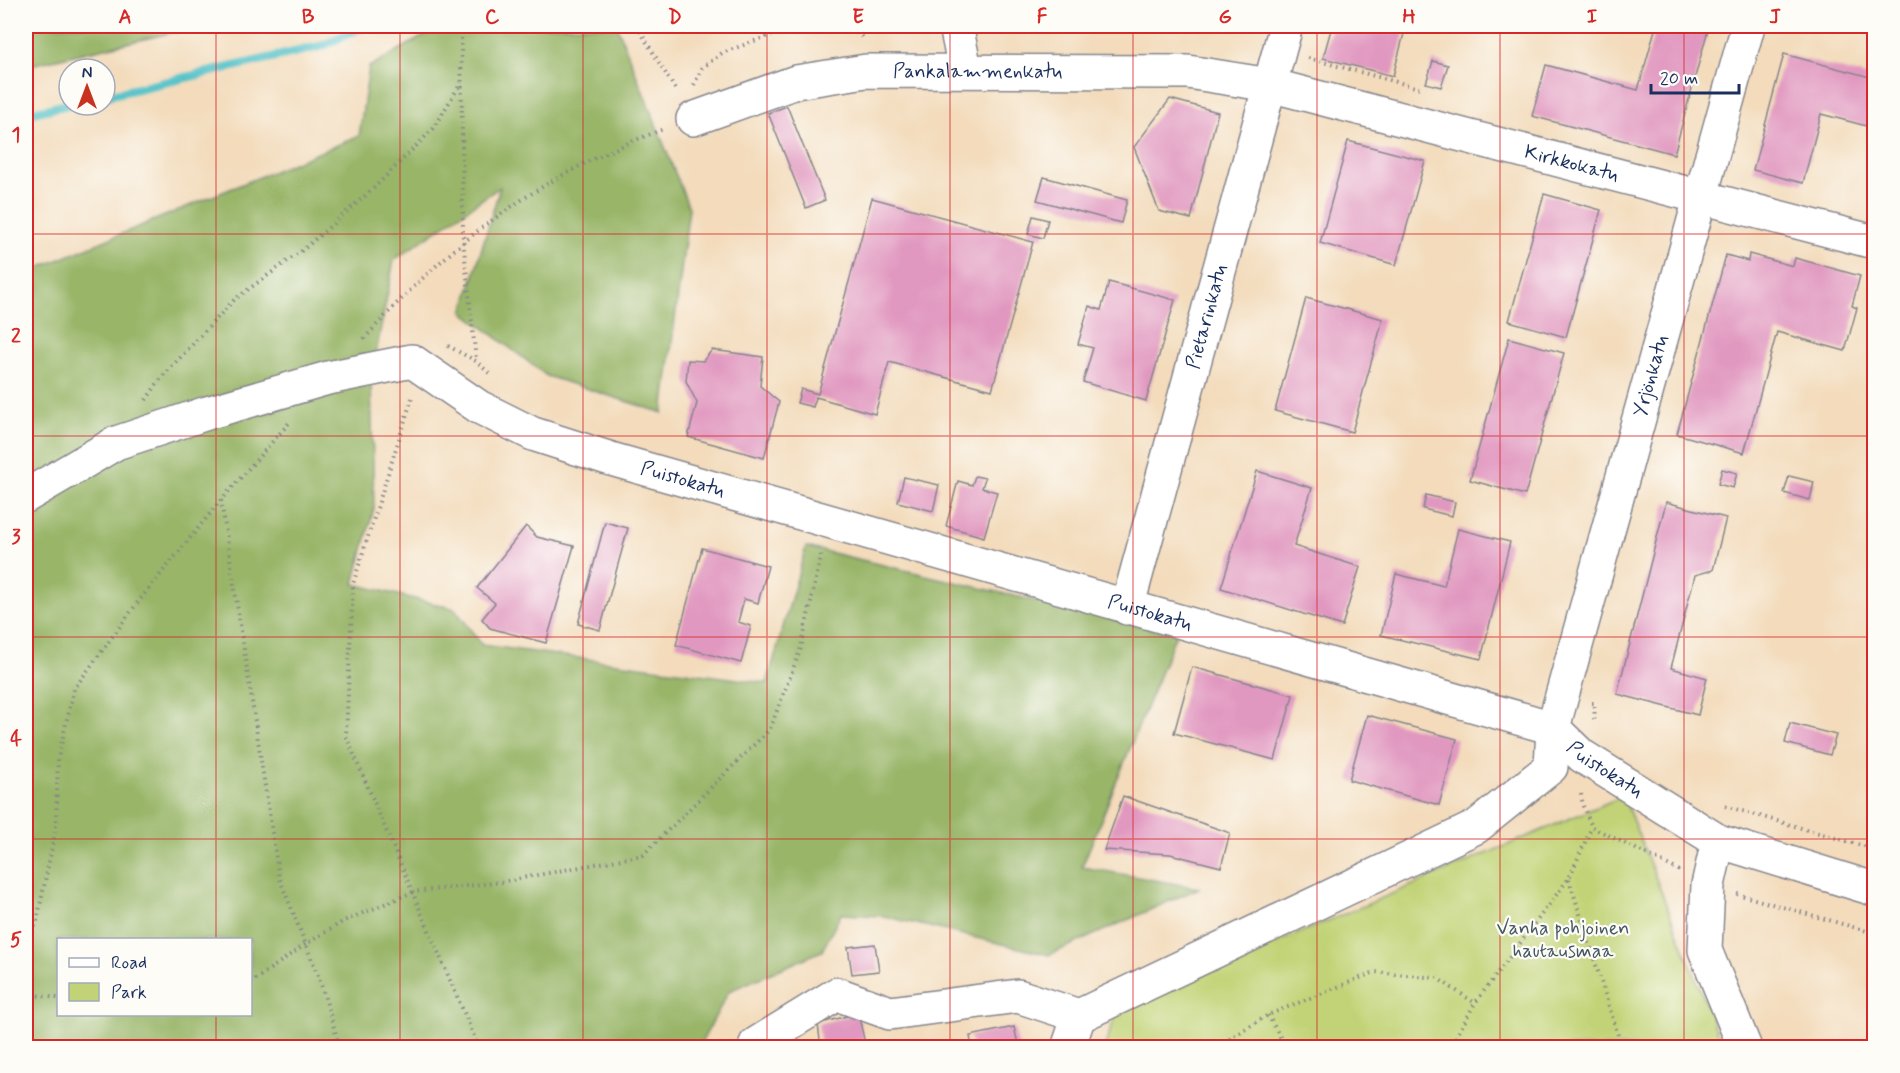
<svg xmlns="http://www.w3.org/2000/svg" width="1900" height="1073" font-family="Mynerve,sans-serif">
<style>
.green{fill:#c1d376;stroke:#6e816a;stroke-width:1.5}
.forest{fill:#98b567;stroke:#5a7262;stroke-width:1.5;fill-rule:evenodd}
.lines{fill:none;stroke-linecap:round;stroke-linejoin:round}
.stream{stroke:#53c1c7;stroke-width:9}
.building{fill:#e198c0}
.minor-casing{stroke:#87858c;stroke-width:36}
.path{stroke:#87858c;stroke-width:4;stroke-dasharray:1.5 4.5;stroke-linecap:butt}
.minor{stroke:#fff;stroke-width:33}
.grid{fill:none;stroke:#d62828;stroke-width:1.5;stroke-opacity:0.55}
.labels{text-anchor:middle;dominant-baseline:central;stroke-width:4.5;stroke-linejoin:round;paint-order:stroke}
.street-label{font-size:20px;fill:#1b2f5e;stroke:#fdfcf7}
.park-label{font-size:20px;fill:#445864;stroke:#fdfcf7}
.neatline{fill:none;stroke:#d62828;stroke-width:2}
.grid-label{font-size:20px;text-anchor:middle;font-weight:bold;fill:#d62828}
</style>
<rect width="100%" height="100%" fill="#fdfcf7"/>
<filter id="ink" filterUnits="userSpaceOnUse"><feTurbulence type="fractalNoise" baseFrequency=".0167" numOctaves="2"/><feDisplacementMap in="SourceGraphic" scale="12" xChannelSelector="R" yChannelSelector="G"/><feConvolveMatrix kernelMatrix="1 2 1 2 8 2 1 2 1" color-interpolation-filters="sRGB"/></filter>
<filter id="wash" filterUnits="userSpaceOnUse"><feTurbulence type="fractalNoise" baseFrequency=".008" numOctaves="4" result="noise"/><feDisplacementMap in="SourceGraphic" scale="24" xChannelSelector="R" yChannelSelector="G"/><feGaussianBlur stdDeviation="1.35" result="paint"/><feColorMatrix in="noise" values="0 0 0 0 0 0 0 0 0 0 0 0 0 0 0 0 0 1.4 0 .05"/><feComposite in="paint" operator="in"/></filter>
<g filter="url(#wash)">
<rect width="100%" height="100%" fill="#f3dbbb"/>
<polygon class="green" points="1623,796 1723,1047 1104,1048 1118,1010"/>
<g class="forest">
<polygon points="26,26 201,26 26,66"/>
<path d="M436,26H617L689,208L663,413L547,376L463,312L500,187L394,260L371,379L374,508L354,584L455,609L482,645L767,683L806,547L1176,634L1082,867L1199,888L1049,955L883,916L841,914L822,951L729,991L699,1047L26,1048V273L359,136L369,67L436,29ZM58,940H250V1014H58Z"/>
</g>
<g class="lines">
<g class="stream">
<polyline points="105,96 322,46 364,26"/>
<polyline points="26,114 69,104"/>
</g>
</g>
<g id="blocks">
<g class="building">
<polygon points="1332,26 1406,26 1393,76 1323,58"/>
<polygon points="1445,26 1459,26 1457,33 1444,29"/>
<polygon points="1656,26 1709,26 1674,154 1532,116 1546,65 1638,90"/>
<polygon points="1784,54 1874,78 1874,128 1821,114 1803,183 1753,170"/>
<polygon points="1433,61 1448,65 1441,87 1426,83"/>
<polygon points="1170,99 1218,112 1191,219 1159,211 1134,147"/>
<polygon points="787,106 825,200 806,208 768,113"/>
<polygon points="1348,141 1425,161 1396,265 1320,243"/>
<polygon points="1044,177 1127,200 1121,223 1037,200"/>
<polygon points="1544,194 1601,210 1566,337 1509,321"/>
<polygon points="872,198 1033,242 992,390 889,362 875,414 816,397 813,407 797,403 801,389 818,394"/>
<polygon points="1033,216 1048,220 1043,238 1028,234"/>
<polygon points="1749,254 1793,266 1795,258 1860,276 1852,306 1857,308 1845,351 1777,332 1744,453 1677,434 1726,255 1748,261"/>
<polygon points="1109,282 1175,300 1146,401 1083,382 1093,348 1078,344 1089,306 1101,310"/>
<polygon points="1306,298 1383,319 1352,432 1275,411"/>
<polygon points="1509,338 1564,353 1525,495 1470,480"/>
<polygon points="712,350 763,357 760,386 779,402 764,458 688,437 697,403 686,381 688,360 703,361"/>
<polygon points="1722,469 1737,473 1733,488 1718,484"/>
<polygon points="1257,471 1312,488 1294,546 1360,567 1342,626 1221,588"/>
<polygon points="975,476 985,478 982,488 997,492 984,537 946,526 958,481 972,485"/>
<polygon points="1789,476 1814,482 1810,500 1784,493"/>
<polygon points="904,477 939,485 933,511 898,502"/>
<polygon points="1426,495 1455,502 1452,516 1423,509"/>
<polygon points="1666,502 1726,518 1713,570 1695,575 1671,668 1707,678 1698,715 1617,694"/>
<polygon points="605,522 628,528 600,630 578,624"/>
<polygon points="526,526 537,537 574,546 546,643 490,628 482,619 495,603 477,588"/>
<polygon points="1458,529 1510,542 1481,659 1381,635 1396,574 1444,586"/>
<polygon points="702,548 768,566 758,603 744,599 738,622 751,626 741,663 676,645"/>
<polygon points="1192,667 1293,695 1275,760 1174,733"/>
<polygon points="1367,715 1457,739 1439,805 1349,780"/>
<polygon points="1790,723 1836,735 1830,755 1785,743"/>
<polygon points="1123,796 1230,833 1221,867 1170,854 1104,850"/>
<polygon points="875,944 879,971 852,974 848,947"/>
<polygon points="858,1013 866,1048 821,1048 818,1024"/>
<polygon points="1014,1027 1019,1048 972,1048 970,1036"/>
</g>
</g>
</g>
<g filter="url(#ink)">
<use href="#blocks" fill-opacity="0" stroke="#87858c" stroke-width="1.5"/>
<g class="lines">
<g class="minor-casing">
<g id="minor">
<polyline points="956,26 965,69"/>
<path id="s1" d="M693,119L796,82L866,71L1188,72L1270,85L1874,242"/>
<path id="s2" d="M26,496L116,443L207,413L328,378L412,361L479,407L533,434L611,459L1553,728L1582,756L1718,841L1874,889"/>
<path id="s3" d="M1127,608L1286,26"/>
<polyline points="1718,841 1708,885 1705,950 1745,1048"/>
<polyline points="756,1048 756,1044 837,994 890,1013 1018,996 1079,1016"/>
<path id="s4" d="M1068,1048L1079,1016L1476,827L1551,767L1553,728L1748,26"/>
</g>
</g>
<g class="path">
<polyline points="461,26 463,240 476,360"/>
<polyline points="637,26 677,92"/>
<polyline points="846,26 865,39"/>
<polyline points="1308,58 1419,88"/>
<polyline points="694,85 702,68 722,53 795,26"/>
<path d="M364,339C451,241 540,175 664,129"/>
<polyline points="448,346 476,361 489,373"/>
<polyline points="412,398 353,584 346,736 479,1048"/>
<polyline points="146,400 162,377 235,299 304,249 374,188 433,129 461,83"/>
<polyline points="221,500 279,877 319,978 340,1048"/>
<polyline points="1592,703 1595,703 1594,723"/>
<polyline points="1581,794 1583,806 1592,827"/>
<polyline points="1725,806 1874,849"/>
<polyline points="1569,879 1622,1048"/>
<polyline points="1737,894 1874,933"/>
<polyline points="26,949 37,921 56,827 58,758 74,689 138,602 221,500 289,423"/>
<polyline points="250,983 306,944 344,921 413,892 501,882 643,855 770,729 801,648 822,551"/>
<polyline points="26,994 58,998"/>
<polyline points="1268,1015 1286,1048"/>
<polyline points="1214,1048 1268,1015 1375,972 1437,978 1475,1003"/>
<polyline points="1450,1048 1475,1003 1569,878 1592,827 1680,871"/>
</g>
<use href="#minor" class="minor"/>
</g>
</g>
<path class="grid" d="M216,26V940M400,26V1048M583,26V1048M767,26V1048M950,26V1048M1133,26V1048M1317,26V1048M1500,26V1048M1684,26V1048M26,234H1874M26,436H1874M26,637H1874M26,839H1874M216,1014V1048"/>
<g class="labels">
<g class="street-label">
<text stroke="none"><textPath href="#s1" startOffset="292">Pankalammenkatu</textPath></text>
<text stroke="none"><textPath href="#s1" startOffset="897">Kirkkokatu</textPath></text>
<text stroke="none"><textPath href="#s3" startOffset="302">Pietarinkatu</textPath></text>
<text stroke="none"><textPath href="#s4" startOffset="974">Yrjönkatu</textPath></text>
<text stroke="none"><textPath href="#s2" startOffset="710">Puistokatu</textPath></text>
<text stroke="none"><textPath href="#s2" startOffset="1196">Puistokatu</textPath></text>
<text stroke="none"><textPath href="#s2" startOffset="1682">Puistokatu</textPath></text>
</g>
<g class="park-label">
<text x="1563" y="928">Vanha pohjoinen<tspan x="1563" dy="23">hautausmaa</tspan></text>
</g>
</g>
<rect width="1900" height="1073" fill="none" stroke="#fdfcf7" stroke-width="66"/>
<rect x="57" y="938" width="195" height="78" fill="#fdfcf7" stroke="#a3aaba" stroke-width="1.5"/>
<rect x="69" y="958" width="30" height="9" fill="#ffffff" stroke="#a3aaba" stroke-width="1.5"/>
<text x="111" y="968" font-size="18" fill="#1b2f5e">Road</text>
<rect x="69" y="983" width="30" height="18" fill="#c1d376" stroke="#a3aaba" stroke-width="1.5"/>
<text x="111" y="998" font-size="18" fill="#1b2f5e">Park</text>
<g transform="translate(87 87)"><circle r="28" fill="#fdfcf7" stroke="#a3aaba" stroke-width="1.5"/>
<path d="M0-4.5L10 22L0 15L-10 22Z" fill="#c8321e"/>
<text y="-9" font-size="16" font-weight="bold" text-anchor="middle" fill="#1b2f5e">N</text>
</g>
<path d="M1651 84v9h88v-9" fill="none" stroke="#1b2f5e" stroke-width="3"/>
<text x="1660" y="84" font-size="18" fill="#1b2f5e" stroke="#fdfcf7" stroke-width="4.5" paint-order="stroke">20 m</text>
<rect x="33" y="33" width="1834" height="1007" class="neatline"/>
<g class="grid-label">
<text x="125" y="23">A</text>
<text x="308" y="23">B</text>
<text x="492" y="23">C</text>
<text x="675" y="23">D</text>
<text x="858" y="23">E</text>
<text x="1042" y="23">F</text>
<text x="1225" y="23">G</text>
<text x="1409" y="23">H</text>
<text x="1592" y="23">I</text>
<text x="1775" y="23">J</text>
<text x="16" y="141">1</text>
<text x="16" y="342">2</text>
<text x="16" y="543">3</text>
<text x="16" y="745">4</text>
<text x="16" y="946">5</text>
</g>
</svg>
